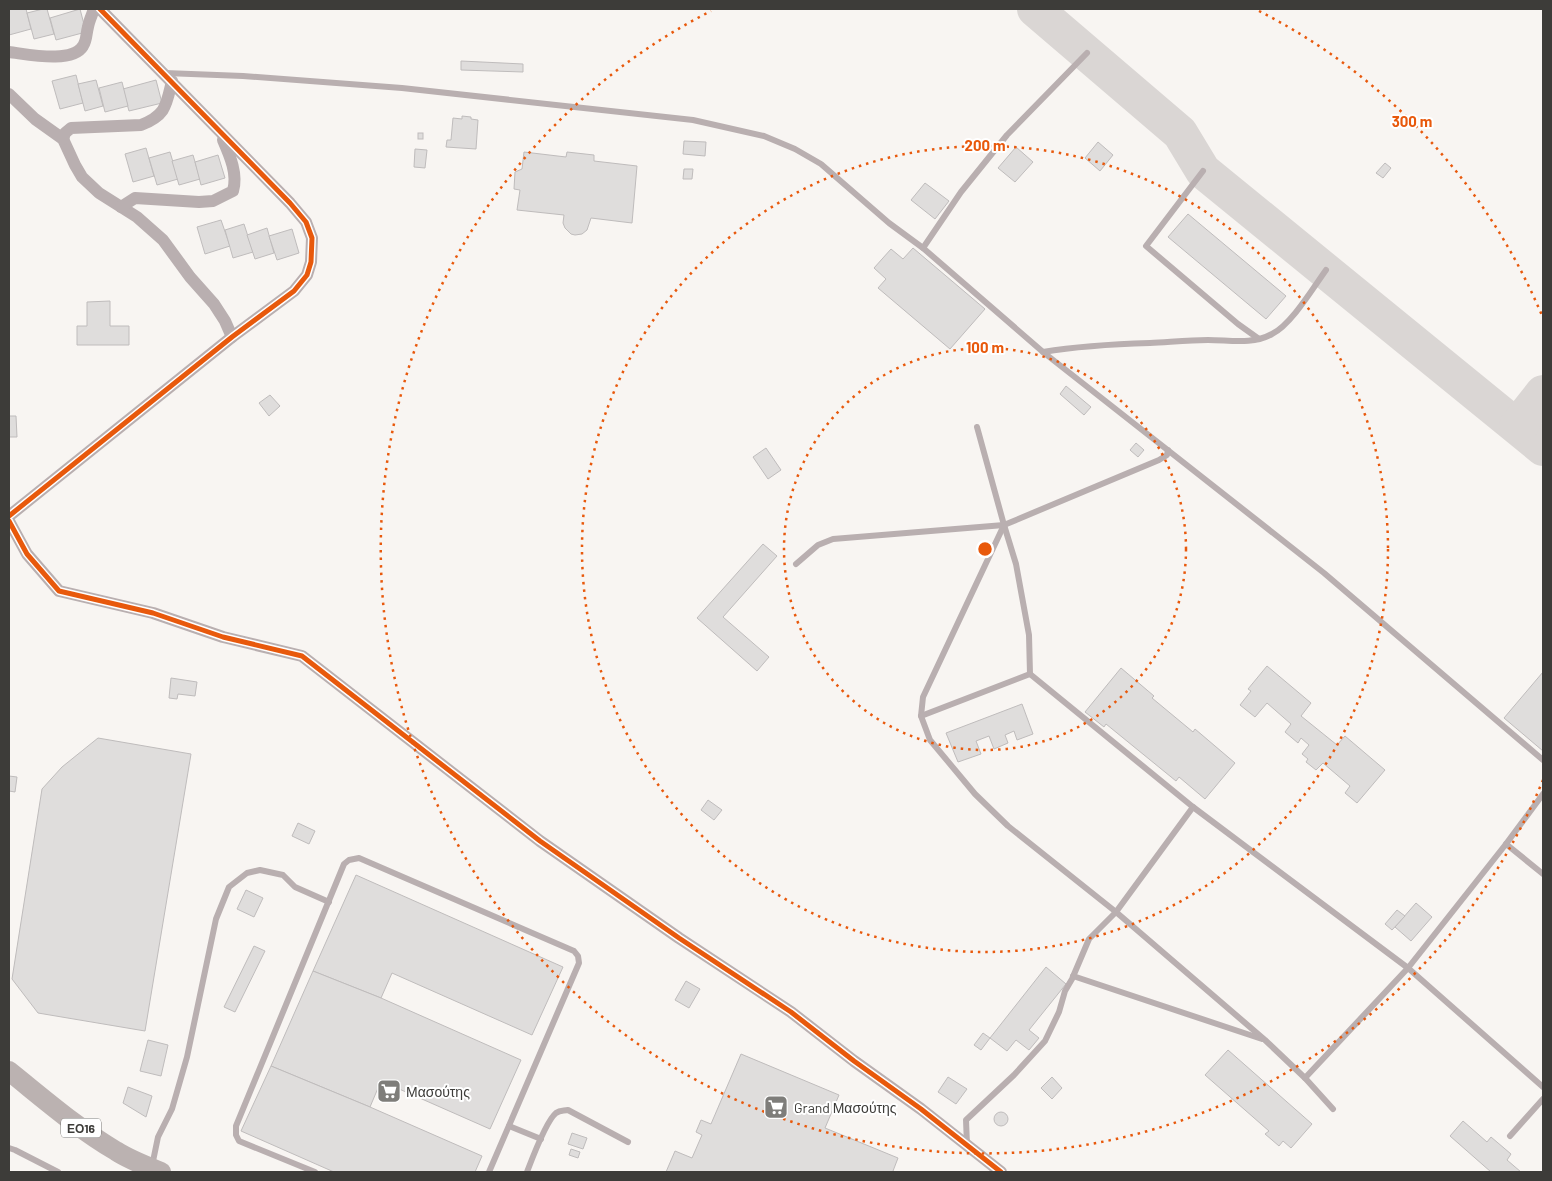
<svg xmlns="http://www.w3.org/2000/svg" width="1552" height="1181" font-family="Barlow,sans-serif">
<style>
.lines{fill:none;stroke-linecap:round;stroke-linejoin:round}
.taxiway{stroke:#dad6d4;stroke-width:36}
.building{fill:#dfdddc;stroke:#bfbcbc}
.service{stroke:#b9afb0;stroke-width:6}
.minor{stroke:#b9afb0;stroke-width:12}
.primary{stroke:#bbb2b1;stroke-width:20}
.cycleway-casing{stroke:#fff;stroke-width:8}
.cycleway{stroke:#e8590c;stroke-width:5}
.ring{fill:none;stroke:#e8590c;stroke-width:2.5;stroke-dasharray:2.5 5}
.labels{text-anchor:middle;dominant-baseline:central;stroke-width:4;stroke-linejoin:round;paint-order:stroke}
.shield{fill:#fff;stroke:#777674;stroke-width:1}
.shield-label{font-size:12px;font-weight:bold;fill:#3d3c39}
.poi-label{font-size:14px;fill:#3d3c39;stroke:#fff;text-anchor:start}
.centre{fill:#e8590c;stroke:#fff;stroke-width:2.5}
.ring-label{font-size:15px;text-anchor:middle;font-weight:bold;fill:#e8590c;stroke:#fff;stroke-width:4;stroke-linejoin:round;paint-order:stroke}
</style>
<rect width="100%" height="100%" fill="#f8f5f2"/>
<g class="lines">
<g class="taxiway">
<polyline points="1035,9 1180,133 1203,171 1543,448"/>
<polyline points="1522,423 1517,426 1543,393"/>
</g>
</g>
<g class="building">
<polygon points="9,9 26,9 31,29 9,35"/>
<polygon points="43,9 47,9 54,34 34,39 27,13"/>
<polygon points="80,9 86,32 56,40 50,18"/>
<polygon points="461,61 523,64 523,72 461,70"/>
<polygon points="76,75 83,103 60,109 52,81"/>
<polygon points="96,80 103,106 85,111 78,84"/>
<polygon points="156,80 162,103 129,111 123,89"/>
<polygon points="122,82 128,106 105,112 99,88"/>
<polygon points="462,116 471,117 471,119 478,120 476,149 446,147 447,140 451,140 453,118 462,119"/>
<rect x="418" y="133" width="5" height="6"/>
<polygon points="684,141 706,142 705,156 683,154"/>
<polygon points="1098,142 1113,155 1100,171 1085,158"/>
<polygon points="1016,147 1033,162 1015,182 998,168"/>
<polygon points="146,148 154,176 133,182 125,154"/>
<polygon points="415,149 427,150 425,168 414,167"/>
<polygon points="170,152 178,179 157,185 149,158"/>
<polygon points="524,152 566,157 567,152 594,155 594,161 637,166 632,223 591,218 587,230 582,234 575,235 571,234 565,228 563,223 564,215 517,210 520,190 514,189 515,172 522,169"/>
<polygon points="193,155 200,179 179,185 172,161"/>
<polygon points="218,155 225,178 201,185 195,162"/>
<polygon points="1385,163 1391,168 1383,178 1376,173"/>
<polygon points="684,169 693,169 692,179 683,179"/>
<polygon points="925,183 949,201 935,219 911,200"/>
<polygon points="1188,214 1286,296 1266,319 1168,237"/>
<polygon points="221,220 230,246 205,254 197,227"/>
<polygon points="244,224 253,252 233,258 225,230"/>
<polygon points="267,228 274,253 255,259 247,235"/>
<polygon points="292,229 299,253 277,260 269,236"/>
<polygon points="913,248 985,309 950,349 878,288 886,279 874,268 891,249 903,259"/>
<polygon points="110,301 110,326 129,326 129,345 77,345 77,326 87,326 87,302"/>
<polygon points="1066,386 1091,407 1084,415 1060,394"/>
<polygon points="270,395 280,406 269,416 259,403"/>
<polygon points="9,416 16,416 17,437 9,437"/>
<polygon points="1136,443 1144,450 1138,457 1130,450"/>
<polygon points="766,448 781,470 768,479 753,457"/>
<polygon points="763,544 777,556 723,617 769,657 757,671 697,618"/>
<polygon points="1267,666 1311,703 1301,716 1337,745 1345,736 1385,770 1357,803 1345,793 1350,786 1323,763 1316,770 1306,762 1308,759 1302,754 1309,745 1301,738 1298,743 1285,732 1291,724 1267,703 1255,717 1240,705 1251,691 1248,689"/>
<polygon points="1121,668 1154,696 1152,698 1193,732 1195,729 1235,763 1205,799 1179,777 1176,781 1106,724 1104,727 1085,712"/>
<polygon points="1543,672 1543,751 1504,718"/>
<polygon points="171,678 197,682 195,696 178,694 177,699 169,698"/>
<polygon points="1022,704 1033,734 1017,740 1014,731 1005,735 1008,743 994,749 989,736 976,741 981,754 958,762 946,733"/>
<polygon points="98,738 191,754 145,1031 38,1013 12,979 42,789 62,767"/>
<polygon points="9,776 17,777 15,792 9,791"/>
<polygon points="708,800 722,810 714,820 701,810"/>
<polygon points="298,823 315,831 309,844 292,836"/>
<polygon points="356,875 563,967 532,1035 392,973 381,998 313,971"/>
<polygon points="246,890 263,898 254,917 237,909"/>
<polygon points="1416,903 1432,917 1411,941 1395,927"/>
<polygon points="1397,910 1405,916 1392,930 1385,924"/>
<polygon points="254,946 265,951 235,1012 224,1007"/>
<polygon points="1046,967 1066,984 1029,1030 1039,1038 1029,1050 1016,1040 1007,1051 990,1038"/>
<polygon points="313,971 381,998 521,1060 490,1129 381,1081 370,1107 271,1066"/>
<polygon points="686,981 700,989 689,1008 675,1000"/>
<polygon points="983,1033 990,1038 981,1050 974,1045"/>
<polygon points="148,1040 168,1045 161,1076 140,1071"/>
<polygon points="1228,1050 1312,1124 1291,1148 1283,1141 1279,1146 1265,1134 1269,1131 1205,1075"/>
<polygon points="741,1054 839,1095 825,1128 898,1158 893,1171 895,1172 666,1172 675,1151 692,1158 702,1135 696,1132 701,1120 711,1124"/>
<polygon points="271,1066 370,1107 482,1156 475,1172 334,1172 241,1131"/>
<polygon points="948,1077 967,1089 956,1104 938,1092"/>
<polygon points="1052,1077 1062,1088 1052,1099 1041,1088"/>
<polygon points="128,1087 152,1096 146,1117 123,1103"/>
<circle cx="1001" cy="1119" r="7"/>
<polygon points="1463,1121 1487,1142 1491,1137 1511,1154 1507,1160 1521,1172 1491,1172 1450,1136"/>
<polygon points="572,1133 587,1138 583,1149 568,1144"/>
<polygon points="571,1149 580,1152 578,1158 569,1155"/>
</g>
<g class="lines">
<g class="service">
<polyline points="165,73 243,76 402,88 693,120 764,136 795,149 821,164 889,223 923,248 1043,352 1324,573 1543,760"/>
<polyline points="1203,171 1146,246 1238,324 1259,339"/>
<polyline points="923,248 961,192 1007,135 1087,53"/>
<path d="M1043,352C1079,346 1115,344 1150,343C1170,342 1189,340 1208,340C1230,340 1252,345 1272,334C1291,325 1313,288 1326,270"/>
<polyline points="977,427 1004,525 1016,564 1029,635 1030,674 1193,807 1408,968 1543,1087"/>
<polyline points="1004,525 923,697 921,716 930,740 975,794 1008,826 1116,912 1265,1040 1305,1078 1333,1109"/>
<polyline points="796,564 818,545 833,539 1004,525 1159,460 1167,455 1168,450"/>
<polyline points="921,716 1030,674"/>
<polyline points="1506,844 1543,874"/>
<polyline points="1073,976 1262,1039"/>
<polyline points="1305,1078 1408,968 1506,844 1543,794"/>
<polyline points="509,1126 541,1139"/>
<polyline points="1510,1136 1543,1099"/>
<polyline points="967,1145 966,1120 1014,1075 1045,1041 1059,1012 1065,991 1072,979 1089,939 1116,912 1193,807"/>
<polyline points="9,1148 15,1150 58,1172"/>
<polyline points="152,1166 158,1137 172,1109 187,1057 216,919 229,887 247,873 260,870 283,875 295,887 329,902"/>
<polyline points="315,1172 239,1141 236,1135 236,1126 344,864 349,860 359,858 574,951 578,956 579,963 489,1172"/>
<path d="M527,1172C532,1159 546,1121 556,1113C560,1110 563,1111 568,1110L628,1142"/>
</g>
<g class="minor">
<path d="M9,52C27,54 72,64 83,46C87,40 86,34 88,27C89,21 92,15 94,9"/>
<polyline points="9,94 35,119 63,139 75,165 82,177 99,193 137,217 163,240 190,277 214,304 225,321 232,337"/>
<path d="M63,139L65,133L71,128L141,125C166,115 166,106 172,81"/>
<path d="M121,207L135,198L199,202L213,201L233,191C238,174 230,156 223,140"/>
<polyline points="9,516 232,337 294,291 307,275 311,262 312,238 306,222 290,203 100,9"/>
<polyline points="9,521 27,554 59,591 153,613 223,637 302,656 540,841 679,938 791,1012 854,1061 921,1109 1001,1172"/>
</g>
<path class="primary" d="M9,1071C44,1099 77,1128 116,1151C130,1160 146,1166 161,1172"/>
<g class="cycleway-casing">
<g id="cycleway">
<polyline points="9,516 232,337 294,291 307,275 311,262 312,238 306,222 290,203 100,9"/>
<polyline points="9,521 27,554 59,591 153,613 223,637 302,656 540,841 679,938 791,1012 854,1061 921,1109 1001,1172"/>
</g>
</g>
<use href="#cycleway" class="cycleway"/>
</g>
<g class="ring">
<circle cx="985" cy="549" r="201"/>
<circle cx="985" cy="549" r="403"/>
<path d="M1543 780A604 604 0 1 1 711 11M1259 11A604 604 0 0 1 1543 318"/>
</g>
<defs>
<g id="supermarket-square" transform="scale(1.25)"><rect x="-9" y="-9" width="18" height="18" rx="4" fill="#7e7d7a" stroke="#fff"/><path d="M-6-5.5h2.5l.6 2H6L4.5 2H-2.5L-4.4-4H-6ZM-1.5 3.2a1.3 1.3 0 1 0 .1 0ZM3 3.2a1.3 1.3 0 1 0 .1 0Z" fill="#fff"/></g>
</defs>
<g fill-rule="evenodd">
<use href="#supermarket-square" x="389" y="1091"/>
<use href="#supermarket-square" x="776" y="1107"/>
</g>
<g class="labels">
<rect class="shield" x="61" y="1118.5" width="40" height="19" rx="4"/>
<g class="shield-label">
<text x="81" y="1128">ΕΟ16</text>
</g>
<g class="poi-label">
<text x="406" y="1091">Μασούτης</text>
<text x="794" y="1107">Grand Μασούτης</text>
</g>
</g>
<circle cx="985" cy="549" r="8" class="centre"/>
<g class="ring-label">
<text x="1412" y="127">300 m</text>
<text x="985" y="151">200 m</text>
<text x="985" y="353">100 m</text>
</g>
<rect width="1552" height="1181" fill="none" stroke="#3d3c39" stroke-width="20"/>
</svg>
